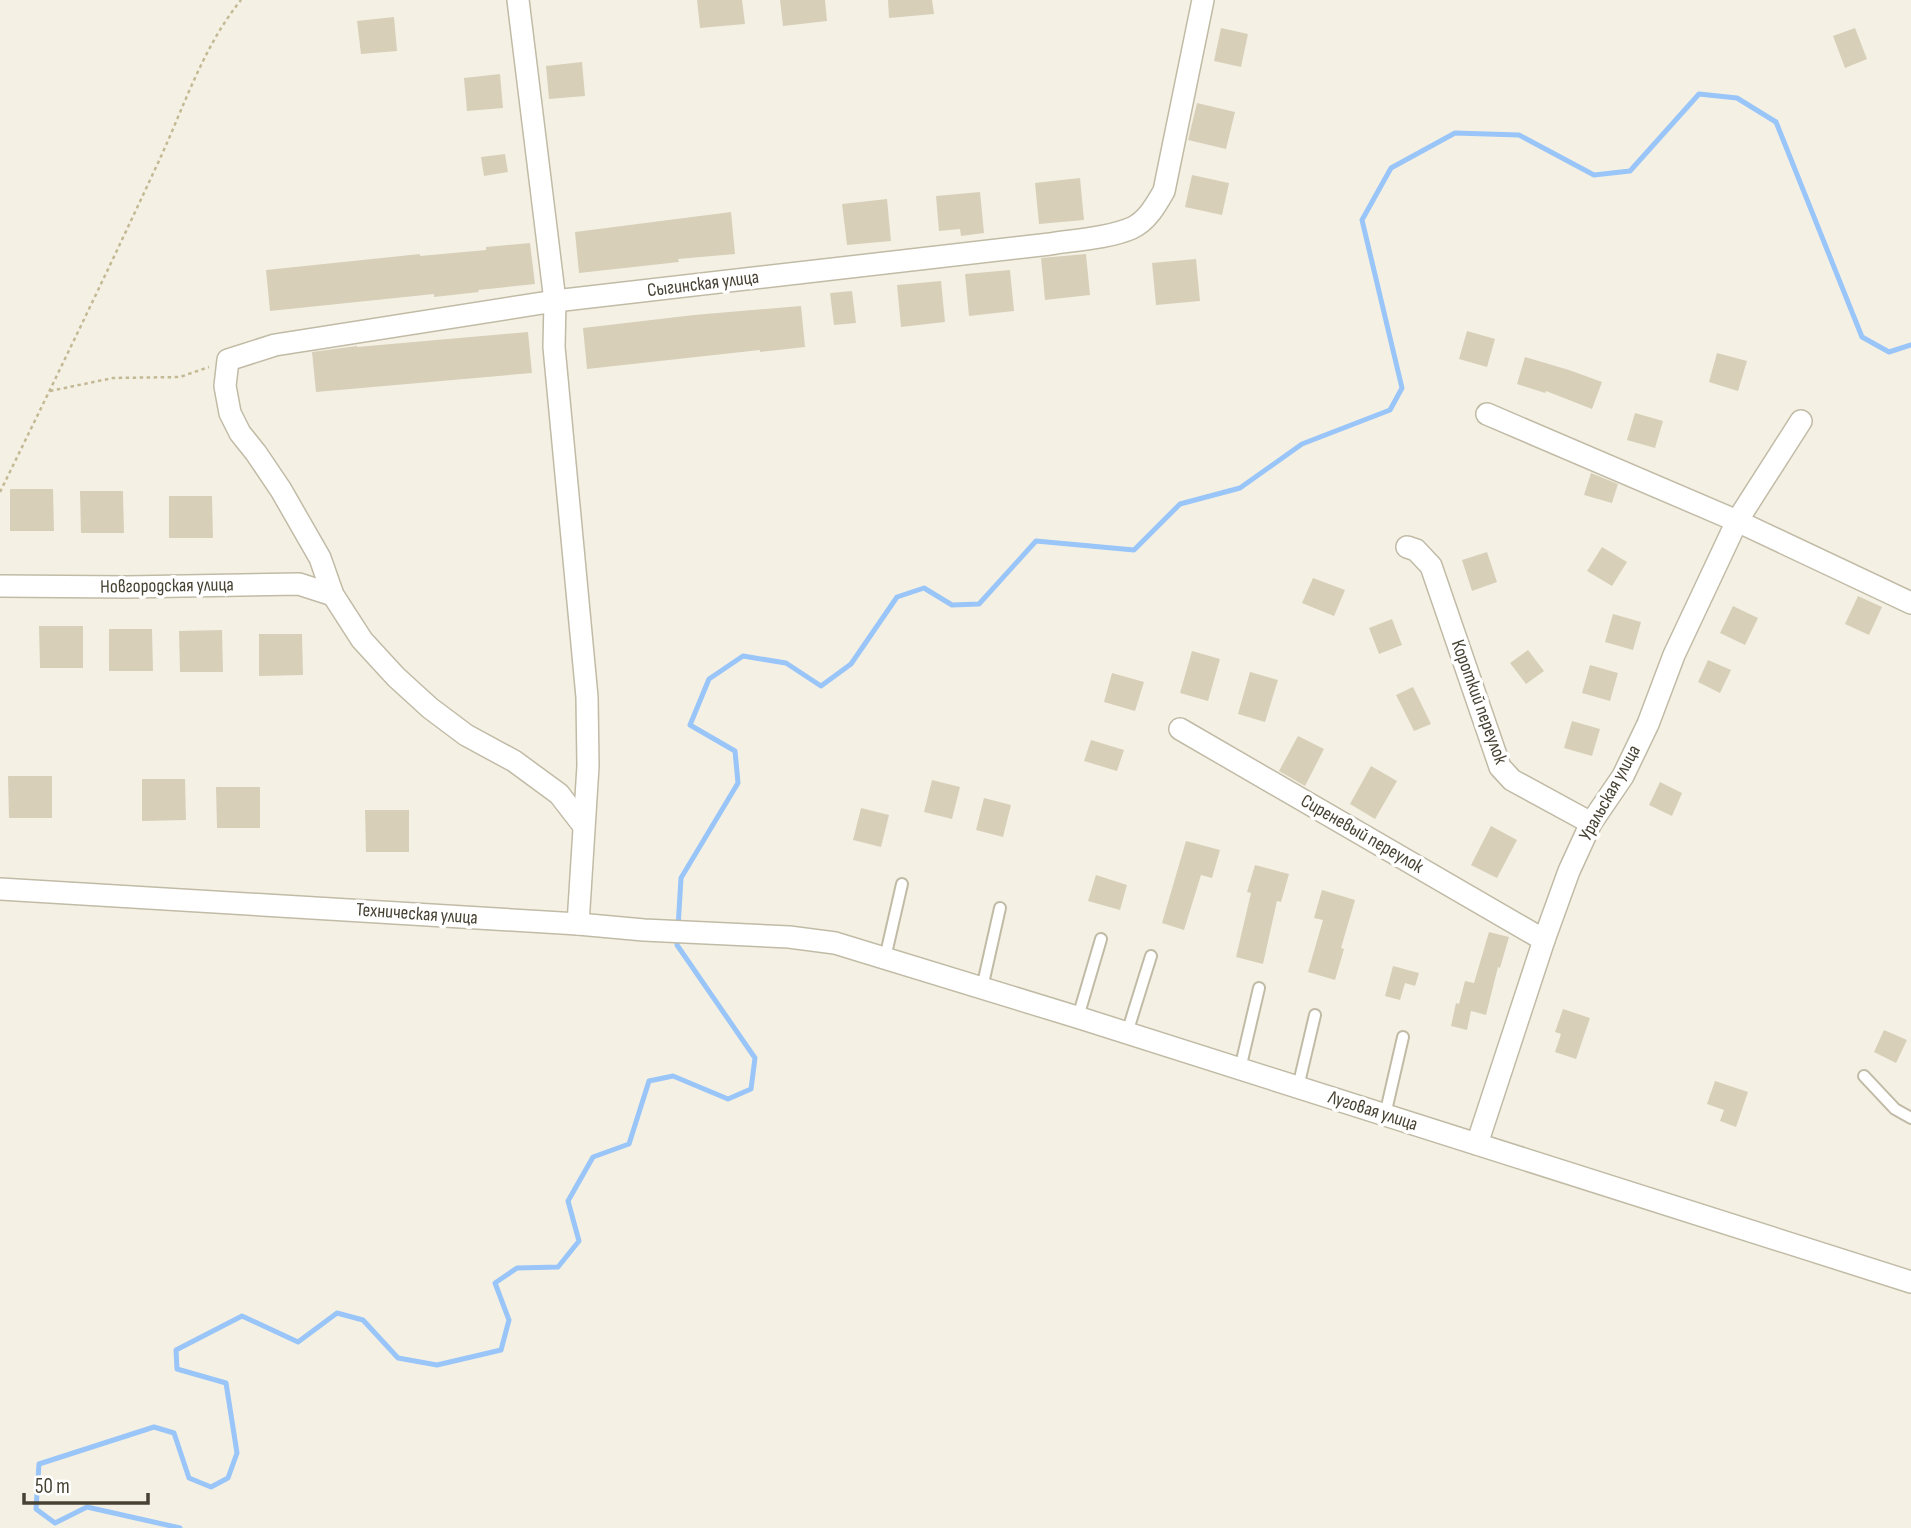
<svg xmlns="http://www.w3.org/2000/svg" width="1911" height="1528" font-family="'Sofia Sans Condensed',sans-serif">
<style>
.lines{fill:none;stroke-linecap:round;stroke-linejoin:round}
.stream{stroke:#99c5f8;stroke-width:5}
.building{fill:#d7cfb8}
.lane-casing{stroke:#c1bba6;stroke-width:14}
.street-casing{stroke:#c1bba6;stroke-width:24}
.path{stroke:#c4b995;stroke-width:2.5;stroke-dasharray:3.5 3.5;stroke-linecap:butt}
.lane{stroke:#fff;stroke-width:10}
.street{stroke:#fff;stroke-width:21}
.labels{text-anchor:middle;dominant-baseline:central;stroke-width:7;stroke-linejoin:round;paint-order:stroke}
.street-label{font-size:19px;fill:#474233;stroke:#fff}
</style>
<rect width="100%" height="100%" fill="#f4f1e4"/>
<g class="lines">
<g class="stream">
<polyline points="678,928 681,878 738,783 735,751 690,725 709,679 743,656 786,663 821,686 851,664 897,597 924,588 952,605 979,604 1036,541 1134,550 1180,504 1240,488 1302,444 1390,410 1402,388 1362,220 1391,168 1455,133 1519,135 1594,175 1630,171 1699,94 1737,98 1776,122 1862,337 1889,352 1911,345"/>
<polyline points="180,1528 87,1507 55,1523 36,1509 39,1464 154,1427 174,1433 189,1478 211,1487 228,1478 237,1453 226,1383 177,1369 176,1350 242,1316 298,1342 337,1313 363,1320 398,1358 437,1365 501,1350 509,1320 495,1283 517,1268 558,1267 579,1241 568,1201 593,1157 629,1144 649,1081 673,1076 728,1099 751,1089 755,1058 677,945 678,938"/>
</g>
</g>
<g class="building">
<polygon points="697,0 742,0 745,24 700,28"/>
<polygon points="780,0 825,0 827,21 783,26"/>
<polygon points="888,0 932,0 934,14 889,18"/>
<polygon points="394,17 397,51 361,54 357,21"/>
<polygon points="1221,28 1248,34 1241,67 1214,61"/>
<polygon points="1855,28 1867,59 1845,68 1833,36"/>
<polygon points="582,62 585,96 549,99 546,66"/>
<polygon points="500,74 503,108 467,111 464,78"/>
<polygon points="1197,103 1235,112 1226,149 1188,140"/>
<polygon points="505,154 508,172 484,176 481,157"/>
<polygon points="1192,175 1229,183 1222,215 1185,207"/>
<polygon points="1080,178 1084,220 1039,224 1035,183"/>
<polygon points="980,192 984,233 961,236 960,229 939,231 936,196"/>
<polygon points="887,199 891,241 847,245 842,204"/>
<polygon points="731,212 735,254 678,259 679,262 579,273 575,232"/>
<polygon points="530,243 535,284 478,290 479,292 434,297 434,294 270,311 266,270 420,254 420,256 486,250 486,247"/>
<polygon points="1086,254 1090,295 1045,300 1041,258"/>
<polygon points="1196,259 1200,301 1156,305 1152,263"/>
<polygon points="1010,270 1014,311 969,316 965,274"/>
<polygon points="941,281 945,322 901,327 897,285"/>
<polygon points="852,291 856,323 834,325 830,293"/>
<polygon points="801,306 805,347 760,352 760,350 587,369 583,328 694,315"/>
<polygon points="1467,331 1495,339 1487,367 1459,359"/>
<polygon points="528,332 532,373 316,392 312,352 357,346 357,347"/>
<polygon points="1717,353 1747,361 1738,391 1709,382"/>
<polygon points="1525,357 1569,370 1602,382 1592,409 1546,391 1545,393 1517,384"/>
<polygon points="1635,413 1663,421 1655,448 1627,440"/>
<polygon points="1591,473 1618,484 1612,503 1584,495"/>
<polygon points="10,489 53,489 54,531 10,531"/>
<polygon points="80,491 123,491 124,533 81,533"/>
<polygon points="169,496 212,496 213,538 169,538"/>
<polygon points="1602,547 1627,562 1612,586 1587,571"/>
<polygon points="1487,552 1497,582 1472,591 1462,560"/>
<polygon points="1313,578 1345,590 1334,616 1302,603"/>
<polygon points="1858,596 1882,607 1869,635 1845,624"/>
<polygon points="1733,606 1758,618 1745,645 1720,633"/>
<polygon points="1613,614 1641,622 1633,650 1605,642"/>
<polygon points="1392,619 1402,645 1379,654 1369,628"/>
<polygon points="39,626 83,626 83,668 40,668"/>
<polygon points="109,629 152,629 153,671 109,671"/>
<polygon points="222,630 223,672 180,672 179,631"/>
<polygon points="259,634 302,634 303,675 259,676"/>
<polygon points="1528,650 1544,671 1526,684 1510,663"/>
<polygon points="1192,651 1220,659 1208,701 1180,693"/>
<polygon points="1708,660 1731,670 1720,693 1698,682"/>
<polygon points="1590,665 1618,673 1610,701 1582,693"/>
<polygon points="1250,672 1278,680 1265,722 1238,714"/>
<polygon points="1112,673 1144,682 1135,711 1104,702"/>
<polygon points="1413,687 1431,724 1414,731 1396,695"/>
<polygon points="1572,721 1600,729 1592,756 1564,748"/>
<polygon points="1298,736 1324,749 1305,786 1279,771"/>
<polygon points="1091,740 1124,750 1117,771 1084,761"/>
<polygon points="1371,766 1397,781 1375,819 1350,804"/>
<polygon points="8,776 52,776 52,818 9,818"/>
<polygon points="142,779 185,779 186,820 142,821"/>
<polygon points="932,780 960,787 952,819 924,812"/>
<polygon points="1660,782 1682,793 1672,816 1649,805"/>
<polygon points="216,787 260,787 260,828 217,828"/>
<polygon points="984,798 1011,805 1003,837 976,830"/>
<polygon points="861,808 889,815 881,847 853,840"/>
<polygon points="365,810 409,810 409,852 366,852"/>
<polygon points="1491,826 1517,840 1497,878 1471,865"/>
<polygon points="1186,841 1220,850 1212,878 1201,875 1184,930 1162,923"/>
<polygon points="1255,865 1289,874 1281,902 1277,901 1263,964 1236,957 1251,893 1247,892"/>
<polygon points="1096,875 1127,885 1120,910 1088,901"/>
<polygon points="1322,890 1355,900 1341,948 1344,949 1335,980 1308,972 1323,920 1314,918"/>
<polygon points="1489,932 1509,937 1500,968 1498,967 1486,1015 1471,1011 1467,1030 1451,1026 1456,1003 1459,1004 1465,981 1474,983"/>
<polygon points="1393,966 1419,973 1415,986 1405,983 1400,1000 1385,996"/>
<polygon points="1563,1009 1590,1018 1576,1059 1555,1052 1561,1034 1555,1032"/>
<polygon points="1884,1030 1907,1040 1896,1063 1874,1052"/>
<polygon points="1715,1081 1748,1092 1736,1127 1720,1121 1724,1110 1707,1104"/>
</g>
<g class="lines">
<g class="lane-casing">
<g id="lane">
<polyline points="885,958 902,884"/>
<polyline points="982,988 1000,908"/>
<polyline points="1078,1017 1101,939"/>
<polyline points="1127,1033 1151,956"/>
<polyline points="1240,1069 1259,988"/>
<polyline points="1864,1076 1895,1109 1911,1118"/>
<polyline points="1298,1087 1315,1015"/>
<polyline points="1385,1115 1403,1037"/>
</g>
</g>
<g class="street-casing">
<g id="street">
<polyline points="518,0 555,301 554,347 587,697 588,766 578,924"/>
<polyline points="1487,414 1737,521 1911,603"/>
<polyline points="1407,547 1416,550 1431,566 1500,767 1512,780 1591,823"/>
<polyline points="0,586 127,587 299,584 333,595"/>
<polyline points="1180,729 1544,940"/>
<path d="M583,825L559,794L514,761L466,735L430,708L396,677L362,640L333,595L320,558L281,490L256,453L240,433L230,413L225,386L228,360L275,345L555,301L1050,244C1075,240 1109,238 1132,228C1147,221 1156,205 1164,191L1203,0"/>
<polyline points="0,889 578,924 644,930 789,937 835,943 1080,1018 1911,1282"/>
<polyline points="1477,1144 1544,940 1569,871 1591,823 1623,776 1648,724 1674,655 1737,521 1801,421"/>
</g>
</g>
<g class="path">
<polyline points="50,391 113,378 180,377 209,367"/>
<path d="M0,492C53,384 106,275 157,165C183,110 202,48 241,0"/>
</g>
<use href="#lane" class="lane"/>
<use href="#street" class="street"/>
</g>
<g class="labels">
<g class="street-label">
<text transform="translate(703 284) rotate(-7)">Сыгинская улица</text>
<text transform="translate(167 586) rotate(-1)">Новгородская улица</text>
<text transform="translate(1479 702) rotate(70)">Короткий переулок</text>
<text transform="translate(1610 793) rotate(-61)">Уральская улица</text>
<text transform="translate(1362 834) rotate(30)">Сиреневый переулок</text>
<text transform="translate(417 914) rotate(4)">Техническая улица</text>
<text transform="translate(1373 1111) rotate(18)">Луговая улица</text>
</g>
</g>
<path d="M24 1493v10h124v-10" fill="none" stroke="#474233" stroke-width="3.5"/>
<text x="35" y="1493" font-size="21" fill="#474233" stroke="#ffffff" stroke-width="5" paint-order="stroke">50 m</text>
</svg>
